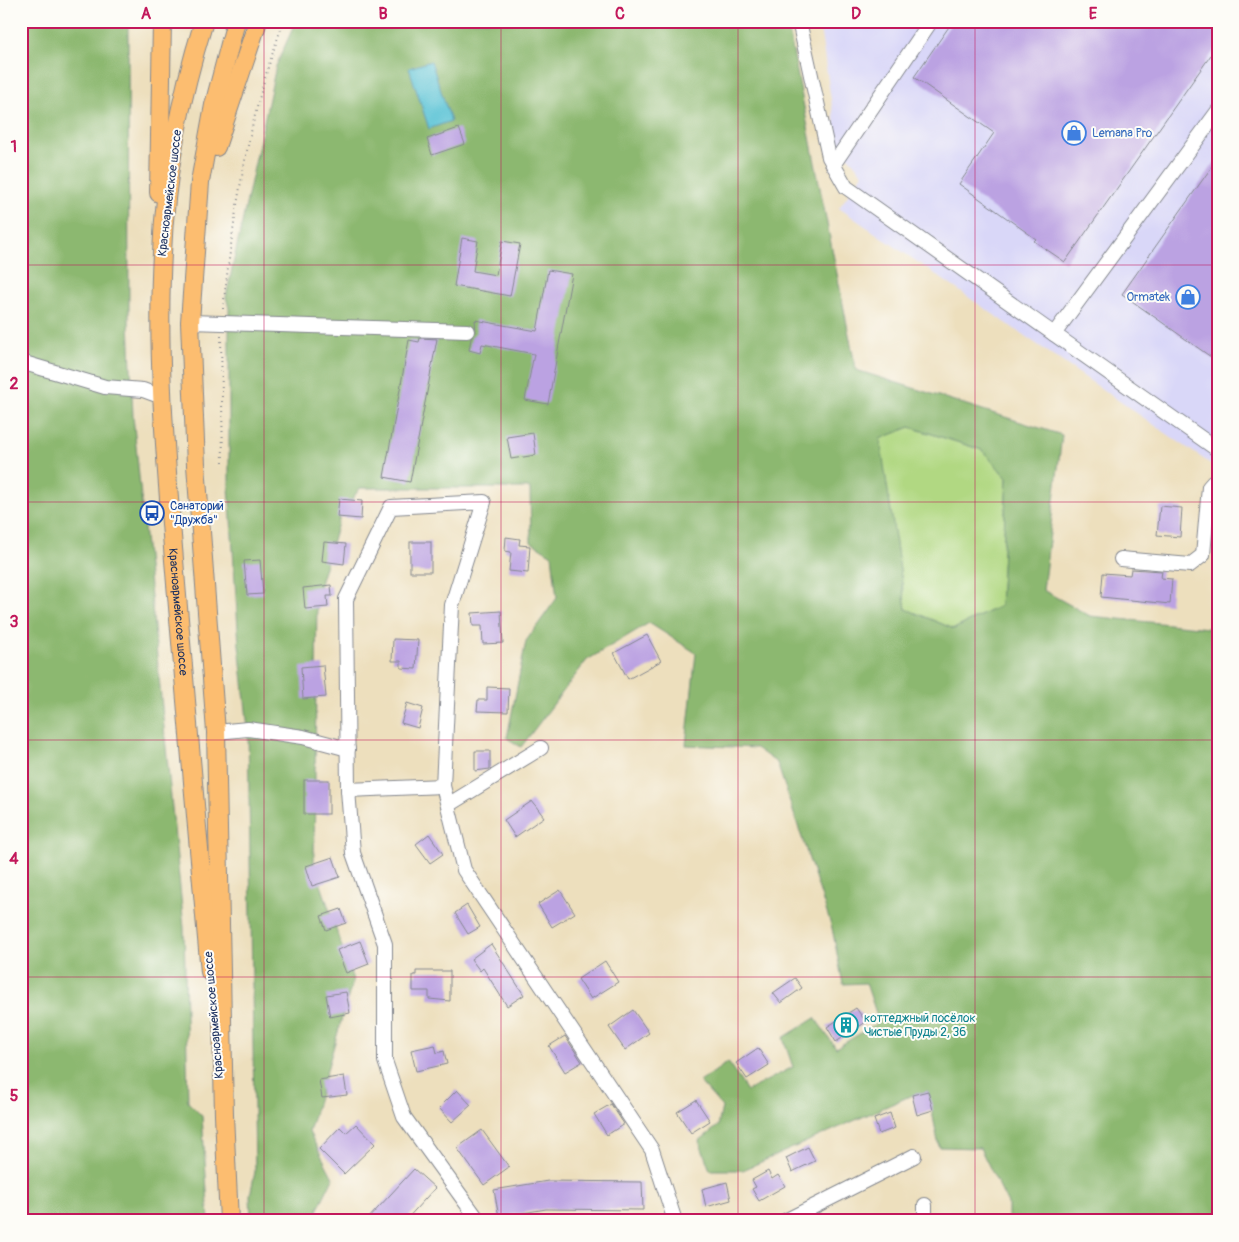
<svg xmlns="http://www.w3.org/2000/svg" width="1239" height="1242" font-family="Pangolin,sans-serif">
<style>
.built{fill:#d9d7f8}
.green{fill:#b1d882;stroke:#668470}
.forest{fill:#8cb870;stroke:#547467;fill-rule:evenodd}
.water{fill:#59c2d5;stroke:#3a789a}
.building{fill:#bba2e2}
.lines{fill:none;stroke-linecap:round;stroke-linejoin:round}
.minor-casing{stroke:#84878e;stroke-width:16}
.major-casing{stroke:#84878e;stroke-width:20}
.path{stroke:#84878e;stroke-width:2;stroke-dasharray:1 4;stroke-linecap:butt}
.minor{stroke:#fff;stroke-width:14}
.major{stroke:#fcbd6f;stroke-width:18}
.grid{fill:none;stroke:#c2185b;stroke-width:1;stroke-opacity:0.55}
.labels{text-anchor:middle;dominant-baseline:central;stroke-width:4;stroke-linejoin:round;paint-order:stroke}
.shop-label{font-size:12px;fill:#366cbe;stroke:#fdfcf7;text-anchor:start}
.street-label{font-size:12px;fill:#1b2f5e;stroke:#fdfcf7}
.transit-label{font-size:12px;fill:#164399;stroke:#fdfcf7;text-anchor:start}
.culture-label{font-size:12px;fill:#0d838f;stroke:#fdfcf7;text-anchor:start}
.neatline{fill:none;stroke:#c2185b;stroke-width:2}
.grid-label{font-size:16px;text-anchor:middle;font-weight:bold;fill:#c2185b}
</style>
<rect width="100%" height="100%" fill="#fdfcf7"/>
<filter id="ink" filterUnits="userSpaceOnUse"><feTurbulence type="fractalNoise" baseFrequency=".02" numOctaves="2"/><feDisplacementMap in="SourceGraphic" scale="10" xChannelSelector="R" yChannelSelector="G"/><feConvolveMatrix kernelMatrix="1 2 1 2 8 2 1 2 1" color-interpolation-filters="sRGB"/></filter>
<filter id="wash" filterUnits="userSpaceOnUse"><feTurbulence type="fractalNoise" baseFrequency=".0096" numOctaves="4" result="noise"/><feDisplacementMap in="SourceGraphic" scale="20" xChannelSelector="R" yChannelSelector="G"/><feGaussianBlur stdDeviation="1.12" result="paint"/><feColorMatrix in="noise" values="0 0 0 0 0 0 0 0 0 0 0 0 0 0 0 0 0 1.4 0 .05"/><feComposite in="paint" operator="in"/></filter>
<g filter="url(#wash)">
<rect width="100%" height="100%" fill="#eddfbd"/>
<polygon class="built" points="819,21 1218,21 1218,469 839,208 863,174 838,145"/>
<polygon class="green" points="910,427 982,450 1007,478 1000,606 954,629 906,609 879,439"/>
<g class="forest">
<polygon points="21,21 128,21 129,321 133,416 184,928 188,1102 202,1116 209,1221 21,1221"/>
<path d="M296,21H787L856,370L1062,435L1043,590L1090,616L1218,629V1221H1008V1204L980,1148L939,1147L928,1091L912,1095L743,1170H710L699,1141L718,1126L722,1107L700,1082L728,1062L747,1091L793,1067L783,1038L815,1018L836,1048L879,1022L866,983L843,984L832,928L777,763L756,748L686,745L696,653L649,623L587,660L521,747L507,738L526,641L557,598L552,555L531,542L530,488H360L340,516L317,594L314,864L353,980L309,1132L333,1178L312,1221H251L250,1195L255,1172L248,729L239,645L229,487V308L226,297L276,66ZM910,427L982,450L1007,478L1000,606L954,629L906,609L880,439Z"/>
</g>
<polygon class="water" points="431,61 451,121 429,129 409,68"/>
<g id="blocks">
<g class="building">
<polygon points="953,21 1203,21 1218,32 1218,45 1065,262 1034,241 1036,239 959,184 994,133 914,77"/>
<polygon points="459,128 465,144 432,155 427,139"/>
<polygon points="1218,158 1218,362 1122,294"/>
<polygon points="462,238 478,241 473,271 496,275 502,241 520,244 510,296 454,286"/>
<polygon points="548,270 572,274 548,404 525,400 534,354 482,344 480,353 469,350 471,338 476,332 475,320 537,331"/>
<polygon points="420,338 437,339 410,482 384,477 409,340 419,342"/>
<polygon points="533,433 536,455 511,459 507,437"/>
<polygon points="339,499 362,501 361,519 337,517"/>
<polygon points="1160,506 1182,508 1180,537 1157,535"/>
<polygon points="506,537 520,539 519,545 530,546 528,573 509,571 511,552 505,551"/>
<polygon points="324,542 346,544 344,564 322,561"/>
<rect x="410" y="542" width="21" height="30"/>
<polygon points="260,560 263,594 247,595 244,561"/>
<polygon points="1131,569 1162,571 1161,578 1172,579 1170,604 1101,597 1103,573 1130,575"/>
<polygon points="331,585 332,596 327,596 328,607 305,609 303,588"/>
<polygon points="501,611 503,643 483,644 482,626 473,626 472,613"/>
<polygon points="647,635 661,661 628,679 614,653"/>
<polygon points="393,639 418,640 416,669 401,668 401,661 392,661"/>
<polygon points="323,665 326,697 303,699 301,667"/>
<polygon points="487,687 509,688 508,712 477,711 478,700 487,700"/>
<polygon points="407,703 423,708 418,728 401,723"/>
<polygon points="475,751 490,751 490,769 475,771"/>
<rect x="304" y="780" width="25" height="34"/>
<polygon points="532,801 544,817 515,837 504,820"/>
<polygon points="429,834 443,854 430,863 416,844"/>
<polygon points="333,857 340,877 312,886 306,866"/>
<polygon points="560,890 575,913 552,927 538,904"/>
<polygon points="467,905 480,927 468,934 455,913"/>
<polygon points="341,909 346,923 326,930 321,916"/>
<polygon points="360,941 369,964 346,973 337,950"/>
<polygon points="491,944 524,995 507,1006 483,968 480,971 471,959"/>
<polygon points="605,961 618,982 591,999 578,979"/>
<polygon points="416,971 450,971 450,1001 429,999 429,991 413,991 413,975 416,975"/>
<polygon points="795,978 802,988 781,1003 773,993"/>
<polygon points="346,992 350,1013 330,1017 326,995"/>
<polygon points="856,1008 866,1022 836,1042 827,1027"/>
<polygon points="633,1010 649,1033 625,1050 609,1027"/>
<polygon points="565,1036 582,1062 565,1072 549,1046"/>
<polygon points="435,1045 437,1053 444,1051 447,1064 416,1071 411,1050"/>
<polygon points="758,1048 769,1065 747,1079 736,1063"/>
<polygon points="344,1076 347,1095 322,1098 319,1080"/>
<polygon points="457,1090 471,1105 452,1122 439,1108"/>
<polygon points="928,1091 933,1110 917,1115 912,1095"/>
<polygon points="696,1100 710,1121 691,1133 677,1112"/>
<polygon points="611,1104 624,1124 607,1135 594,1114"/>
<polygon points="890,1113 895,1128 879,1134 874,1119"/>
<polygon points="356,1124 375,1144 344,1174 319,1149 340,1127 346,1133"/>
<polygon points="482,1130 509,1167 484,1185 457,1148"/>
<polygon points="808,1147 815,1161 792,1172 786,1158"/>
<polygon points="414,1169 435,1188 405,1221 366,1221"/>
<polygon points="768,1171 772,1179 778,1175 785,1186 759,1201 752,1189 756,1187 752,1180"/>
<polygon points="548,1181 642,1182 643,1210 546,1209 499,1217 494,1190"/>
<polygon points="727,1182 731,1200 706,1207 702,1189"/>
</g>
</g>
</g>
<g filter="url(#ink)">
<use href="#blocks" fill-opacity="0" stroke="#84878e" stroke-width="1"/>
<g class="lines">
<g class="minor-casing">
<g id="minor">
<polyline points="799,21 829,157 846,187 1218,450"/>
<polyline points="833,165 931,21"/>
<polyline points="190,322 467,331"/>
<polyline points="1054,334 1218,111"/>
<polyline points="21,362 105,387 143,390 162,397"/>
<polyline points="1121,559 1190,565 1203,555 1209,487 1218,477"/>
<polyline points="216,732 248,729 303,737 348,749"/>
<polyline points="348,790 443,786"/>
<polyline points="448,805 541,748"/>
<polyline points="479,1221 404,1117 385,1061 385,944 353,853 348,790 346,599 391,507 484,502 452,605 443,786 464,870 652,1150 675,1221"/>
<polyline points="785,1221 914,1156"/>
<polyline points="925,1221 925,1205"/>
</g>
</g>
<g class="major-casing">
<g id="major">
<path id="s1" d="M204,21C181,95 165,175 162,253C156,363 167,474 176,584C187,713 198,843 210,972"/>
<polyline points="216,147 258,21"/>
<polyline points="159,193 162,21"/>
<polyline points="229,1221 224,1115 216,732 196,465 190,322 200,182 214,105 236,21"/>
</g>
</g>
<g class="path">
<path d="M223,309C234,212 249,113 284,21"/>
<polyline points="221,336 223,464"/>
</g>
<use href="#minor" class="minor"/>
<use href="#major" class="major"/>
</g>
</g>
<path class="grid" d="M264,21V1221M501,21V1221M738,21V1221M975,21V1221M21,265H1218M21,502H1218M21,740H1218M21,977H1218"/>
<defs>
<g id="shop-ring" transform="scale(1.25)"><circle r="9.5" fill="#fdfcf7" stroke="#3f7fe0" stroke-width="1.5"/><path d="M-5-2.5h2.3a2.7 3.5 0 0 1 5.4 0H5L5.5 6h-11ZM-1.5-2.5h3a1.5 2.3 0 0 0-3 0Z" fill="#3f7fe0"/></g>
<g id="bus-ring" transform="scale(1.25)"><circle r="9.5" fill="#fdfcf7" stroke="#1a4fb4" stroke-width="1.5"/><path d="M-5-6H5V4H4V6H2V4H-2V6H-4V4H-5ZM-3.5-4V0h7V-4ZM-3.5 1.2v1.5H-2V1.2ZM2 1.2v1.5H3.5V1.2Z" fill="#1a4fb4"/></g>
<g id="building-ring" transform="scale(1.25)"><circle r="9.5" fill="#fdfcf7" stroke="#0f9aa8" stroke-width="1.5"/><path d="M-4-6H4V6H1V3H-1V6H-4ZM-2.5-4.3h1.7v1.8h-1.7ZM.8-4.3h1.7v1.8H.8ZM-2.5-1h1.7V.8h-1.7ZM.8-1h1.7V.8H.8Z" fill="#0f9aa8"/></g>
</defs>
<g fill-rule="evenodd">
<use href="#shop-ring" x="1074" y="133"/>
<use href="#shop-ring" x="1188" y="297"/>
<use href="#bus-ring" x="152" y="513"/>
<use href="#building-ring" x="846" y="1025"/>
</g>
<g class="labels">
<g class="shop-label">
<text x="1092" y="133">Lemana Pro</text>
<text x="1170" y="297" text-anchor="end">Ormatek</text>
</g>
<g class="street-label">
<text transform="translate(170 193) rotate(-83)">Красноармейское шоссе</text>
<text stroke="none"><textPath href="#s1" startOffset="596">Красноармейское шоссе</textPath></text>
<text transform="translate(214 1015) rotate(-95)">Красноармейское шоссе</text>
</g>
<g class="transit-label">
<text x="170" y="506">Санаторий<tspan x="170" dy="14">"Дружба"</tspan></text>
</g>
<g class="culture-label">
<text x="864" y="1018">коттеджный посёлок<tspan x="864" dy="14">Чистые Пруды 2, 36</tspan></text>
</g>
</g>
<rect width="1239" height="1242" fill="none" stroke="#fdfcf7" stroke-width="55"/>
<rect x="28" y="28" width="1184" height="1186" class="neatline"/>
<g class="grid-label">
<text x="146" y="19">A</text>
<text x="383" y="19">B</text>
<text x="620" y="19">C</text>
<text x="856" y="19">D</text>
<text x="1093" y="19">E</text>
<text x="14" y="152">1</text>
<text x="14" y="389">2</text>
<text x="14" y="627">3</text>
<text x="14" y="864">4</text>
<text x="14" y="1101">5</text>
</g>
</svg>
